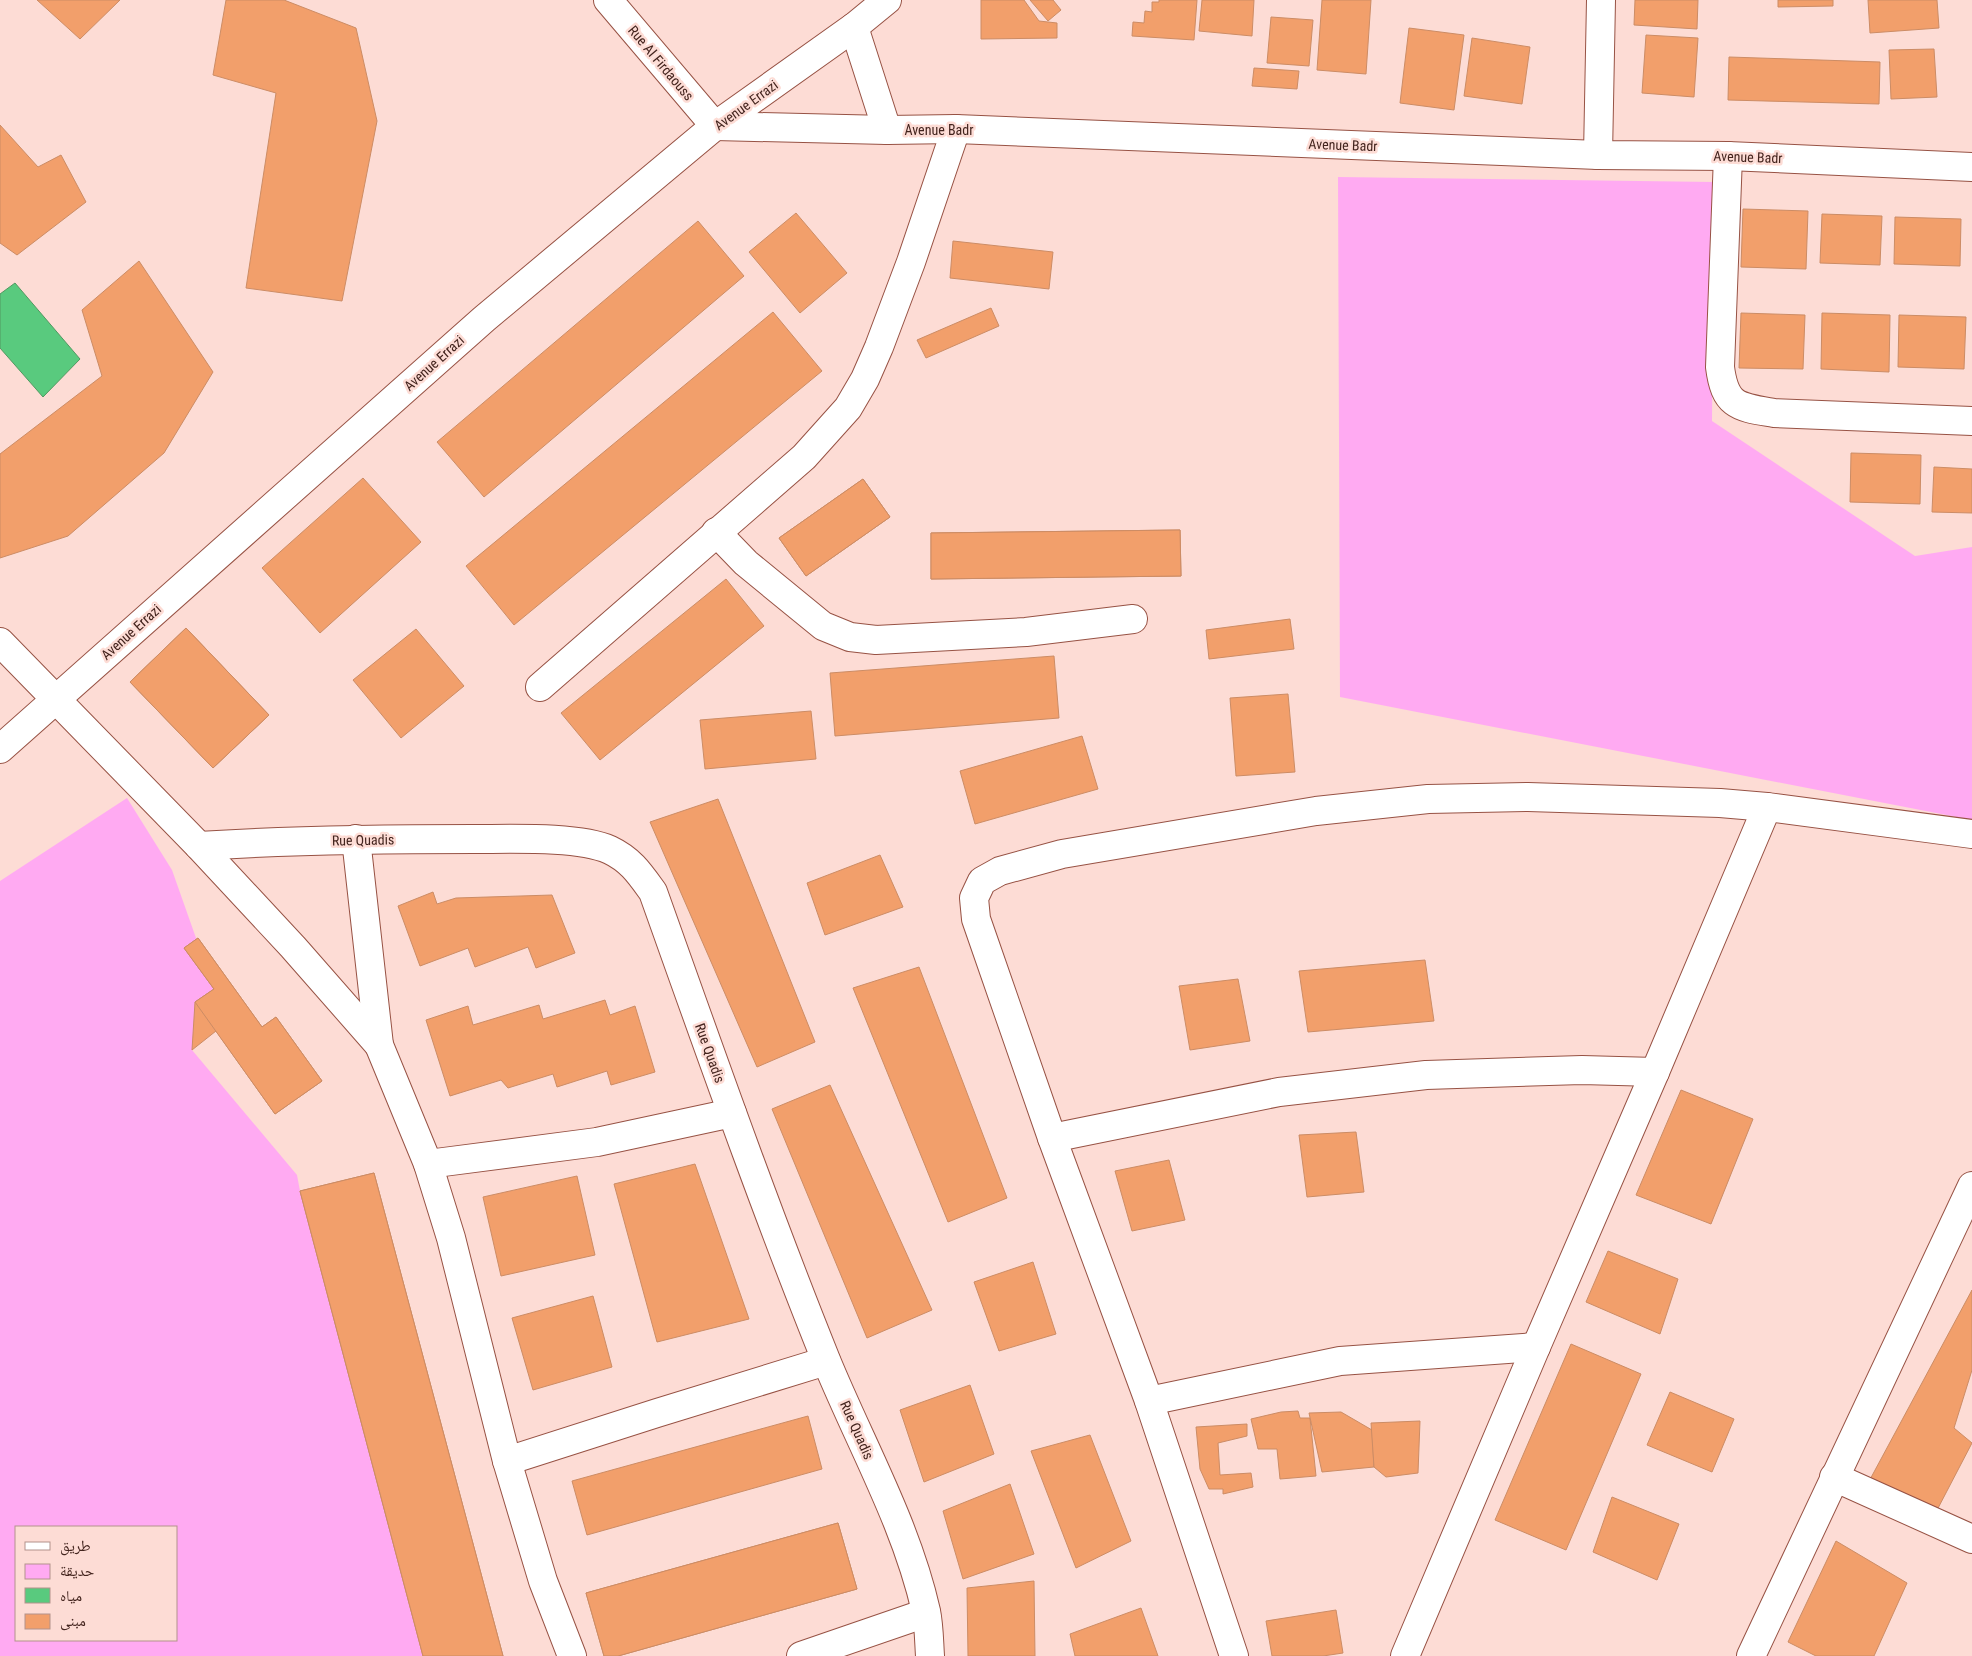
<svg xmlns="http://www.w3.org/2000/svg" width="1972" height="1656" font-family="'Roboto Condensed','Noto Naskh Arabic',sans-serif">
<style>
.green{fill:#ffaaf2;fill-rule:evenodd}
.water{fill:#59ca7e;stroke:#529861}
.building{fill:#f29f6b;stroke:#cc8c65}
.lines{fill:none;stroke-linecap:round;stroke-linejoin:round}
.street-casing{stroke:#975244;stroke-width:30}
.street{stroke:#fff;stroke-width:28}
.labels{text-anchor:middle;dominant-baseline:central;stroke-width:5;stroke-linejoin:round;paint-order:stroke}
.street-label{font-size:14px;fill:#43241e;stroke:#fddcd5}
</style>
<rect width="100%" height="100%" fill="#fddcd5"/>
<g class="green">
<polygon points="1338,177 1714,182 1712,421 1915,556 1972,547 1972,820 1340,697"/>
<path d="M127,798L172,870L214,989L192,1050L297,1175L300,1191L427,1656H0V881ZM16,1527H176V1640H16Z"/>
</g>
<polygon class="water" points="15,283 80,359 43,397 0,348 0,294"/>
<g class="building">
<polygon points="37,0 120,0 80,39"/>
<polygon points="226,0 284,0 356,28 377,121 342,301 246,288 276,93 213,75"/>
<polygon points="981,0 1024,0 1039,21 1057,23 1057,38 981,39"/>
<polygon points="1030,0 1053,0 1061,10 1048,21"/>
<polygon points="1159,0 1197,0 1194,40 1132,36 1133,22 1144,23 1145,11 1152,12 1152,2 1159,2"/>
<polygon points="1202,0 1254,0 1252,36 1199,31"/>
<polygon points="1322,0 1371,0 1366,74 1317,70"/>
<polygon points="1635,0 1698,0 1697,29 1634,25"/>
<polygon points="1778,0 1833,0 1833,6 1778,7"/>
<polygon points="1868,0 1937,0 1939,28 1870,33"/>
<polygon points="1271,17 1313,20 1309,66 1267,63"/>
<polygon points="1409,28 1464,35 1454,110 1400,103"/>
<polygon points="1646,35 1698,38 1694,97 1642,93"/>
<polygon points="1472,38 1530,47 1522,104 1464,96"/>
<polygon points="1934,49 1937,97 1891,99 1889,50"/>
<polygon points="1729,57 1880,62 1879,104 1728,100"/>
<polygon points="1254,68 1299,71 1297,89 1252,86"/>
<polygon points="0,125 38,167 61,155 86,202 17,255 0,243"/>
<polygon points="1743,209 1808,211 1806,269 1741,267"/>
<polygon points="796,213 847,273 800,313 749,252"/>
<polygon points="1822,214 1882,216 1880,265 1820,263"/>
<polygon points="1895,217 1961,219 1960,266 1894,264"/>
<polygon points="698,221 744,276 484,497 437,442"/>
<polygon points="953,241 1053,252 1049,289 950,278"/>
<polygon points="139,261 213,372 164,453 68,536 0,558 0,454 102,376 82,310"/>
<polygon points="991,308 999,326 926,358 917,340"/>
<polygon points="773,312 822,371 514,625 466,566"/>
<polygon points="1741,313 1805,315 1803,369 1739,368"/>
<polygon points="1822,313 1890,315 1889,372 1821,369"/>
<polygon points="1899,315 1966,317 1964,369 1898,367"/>
<polygon points="1851,453 1921,455 1920,504 1850,502"/>
<polygon points="1934,467 1972,469 1972,513 1932,512"/>
<polygon points="363,478 421,542 320,633 262,568"/>
<polygon points="863,479 890,517 806,576 779,538"/>
<polygon points="863,479 890,517 806,576 779,538"/>
<polygon points="1180,530 1181,576 931,579 931,533"/>
<polygon points="1180,530 1181,576 931,579 931,533"/>
<polygon points="726,579 764,626 600,760 561,713"/>
<polygon points="1290,619 1294,649 1209,659 1206,630"/>
<polygon points="186,628 269,715 213,768 130,682"/>
<polygon points="186,628 269,715 213,768 130,682"/>
<polygon points="416,629 464,686 401,738 353,680"/>
<polygon points="1054,656 1059,718 835,736 830,673"/>
<polygon points="1288,694 1295,772 1236,776 1230,698"/>
<polygon points="811,711 816,759 705,769 700,720"/>
<polygon points="1082,736 1098,789 975,824 960,771"/>
<polygon points="718,799 815,1042 757,1067 650,822"/>
<polygon points="880,855 903,907 825,935 807,883"/>
<polygon points="433,892 437,904 456,898 552,895 575,953 536,968 528,947 475,967 468,948 420,966 398,906"/>
<polygon points="198,938 262,1027 276,1017 322,1081 275,1114 216,1031 192,1050 195,1002 214,989 184,948"/>
<polygon points="198,938 262,1027 276,1017 322,1081 275,1114 195,1002 214,989 184,948"/>
<polygon points="1425,960 1434,1021 1308,1032 1299,971"/>
<polygon points="919,967 1007,1198 948,1222 853,988"/>
<polygon points="1238,979 1250,1041 1190,1050 1179,986"/>
<polygon points="605,1000 610,1015 635,1006 655,1072 611,1085 607,1071 557,1087 553,1074 508,1088 501,1080 450,1096 426,1020 468,1006 473,1025 539,1005 543,1019"/>
<polygon points="830,1085 932,1310 867,1338 772,1109"/>
<polygon points="1681,1090 1753,1119 1711,1224 1636,1195"/>
<polygon points="1356,1132 1364,1192 1307,1197 1299,1135"/>
<polygon points="1169,1160 1185,1220 1132,1231 1115,1171"/>
<polygon points="695,1164 749,1319 657,1342 614,1184"/>
<polygon points="374,1173 503,1656 423,1656 300,1191"/>
<polygon points="374,1173 503,1656 423,1656 300,1191"/>
<polygon points="577,1176 595,1255 501,1276 483,1197"/>
<polygon points="1608,1251 1678,1279 1660,1334 1586,1302"/>
<polygon points="1033,1262 1056,1334 999,1351 974,1282"/>
<polygon points="1972,1290 1972,1370 1954,1428 1972,1443 1936,1512 1867,1485"/>
<polygon points="593,1296 612,1367 533,1390 512,1318"/>
<polygon points="1571,1344 1641,1374 1566,1550 1495,1520"/>
<polygon points="970,1385 994,1454 924,1482 900,1410"/>
<polygon points="1670,1392 1734,1419 1712,1472 1647,1445"/>
<polygon points="1298,1411 1300,1418 1310,1418 1316,1476 1280,1479 1277,1449 1258,1449 1251,1419 1281,1412"/>
<polygon points="1341,1412 1372,1430 1374,1467 1322,1472 1309,1413"/>
<polygon points="808,1416 822,1469 587,1535 572,1481"/>
<polygon points="1420,1421 1418,1473 1386,1477 1374,1467 1371,1423"/>
<polygon points="1247,1424 1247,1436 1218,1443 1220,1475 1251,1473 1253,1487 1223,1494 1223,1489 1209,1489 1200,1469 1196,1427"/>
<polygon points="1090,1435 1131,1541 1076,1568 1031,1451"/>
<polygon points="1010,1484 1034,1554 963,1579 943,1511"/>
<polygon points="1612,1497 1679,1524 1657,1580 1593,1552"/>
<polygon points="838,1523 857,1589 618,1656 604,1656 586,1593"/>
<polygon points="838,1523 857,1589 618,1656 604,1656 586,1593"/>
<polygon points="1836,1541 1907,1583 1874,1656 1816,1656 1788,1642"/>
<polygon points="1034,1581 1035,1656 968,1656 967,1588"/>
<polygon points="1141,1608 1158,1656 1075,1656 1070,1634"/>
<polygon points="1336,1610 1343,1653 1323,1656 1272,1656 1266,1621"/>
</g>
<g class="lines">
<g class="street-casing">
<g id="street">
<polyline points="608,0 715,126 887,130 956,129 1598,155 1728,156 1972,167"/>
<polyline points="854,27 887,130"/>
<polyline points="1598,155 1601,0"/>
<path d="M1728,156L1720,367C1725,407 1739,407 1774,413L1972,421"/>
<polyline points="716,532 746,563 823,626 850,637 876,640 1026,632 1133,619"/>
<polyline points="0,642 199,846 293,947 379,1045"/>
<polyline points="540,687 804,457 848,408 865,379 879,347 911,262 956,129"/>
<polyline points="0,749 484,319 715,126 854,27 887,0"/>
<polyline points="356,839 379,1045 428,1164 451,1238 507,1461 543,1581 572,1656"/>
<path d="M199,846C291,840 383,839 475,839C510,839 579,836 610,850C631,860 640,874 653,892C709,1049 764,1206 826,1360C860,1443 906,1523 926,1611C929,1625 929,1641 930,1656"/>
<polyline points="1052,1138 1279,1092 1426,1075 1582,1070 1655,1072"/>
<polyline points="428,1164 597,1142 732,1113"/>
<polyline points="1149,1401 1340,1361 1536,1347"/>
<polyline points="507,1461 657,1413 826,1361"/>
<polyline points="1834,1477 1972,1539"/>
<polyline points="801,1656 926,1613"/>
<polyline points="1234,1656 1149,1401 1052,1138 976,919 974,898 982,881 1000,871 1062,854 1316,811 1428,799 1528,797 1720,803 1767,807 1972,834"/>
<polyline points="1405,1656 1536,1347 1655,1072 1767,807"/>
<polyline points="1751,1656 1972,1186"/>
</g>
</g>
<use href="#street" class="street"/>
</g>
<g class="labels">
<g class="street-label">
<text transform="translate(661 63) rotate(50)">Rue Al Firdaouss</text>
<text transform="translate(746 105) rotate(-36)">Avenue Errazi</text>
<text x="939" y="130">Avenue Badr</text>
<text transform="translate(1343 145) rotate(2)">Avenue Badr</text>
<text transform="translate(1748 157) rotate(2)">Avenue Badr</text>
<text transform="translate(434 363) rotate(-42)">Avenue Errazi</text>
<text transform="translate(131 632) rotate(-42)">Avenue Errazi</text>
<text transform="translate(363 840) rotate(-1)">Rue Quadis</text>
<text transform="translate(710 1053) rotate(70)">Rue Quadis</text>
<text transform="translate(857 1430) rotate(66)">Rue Quadis</text>
</g>
</g>
<rect x="15" y="1526" width="162" height="115" fill="#fddcd5" stroke="#b3928c"/>
<rect x="25" y="1542" width="25" height="8" fill="#ffffff" stroke="#b3928c"/>
<text x="60" y="1551" font-size="15" fill="#43241e">طريق</text>
<rect x="25" y="1564" width="25" height="15" fill="#ffaaf2" stroke="#b3928c"/>
<text x="60" y="1576" font-size="15" fill="#43241e">حديقة</text>
<rect x="25" y="1588" width="25" height="15" fill="#59ca7e" stroke="#b3928c"/>
<text x="60" y="1601" font-size="15" fill="#43241e">مياه</text>
<rect x="25" y="1614" width="25" height="15" fill="#f29f6b" stroke="#b3928c"/>
<text x="60" y="1626" font-size="15" fill="#43241e">مبنى</text>
</svg>
